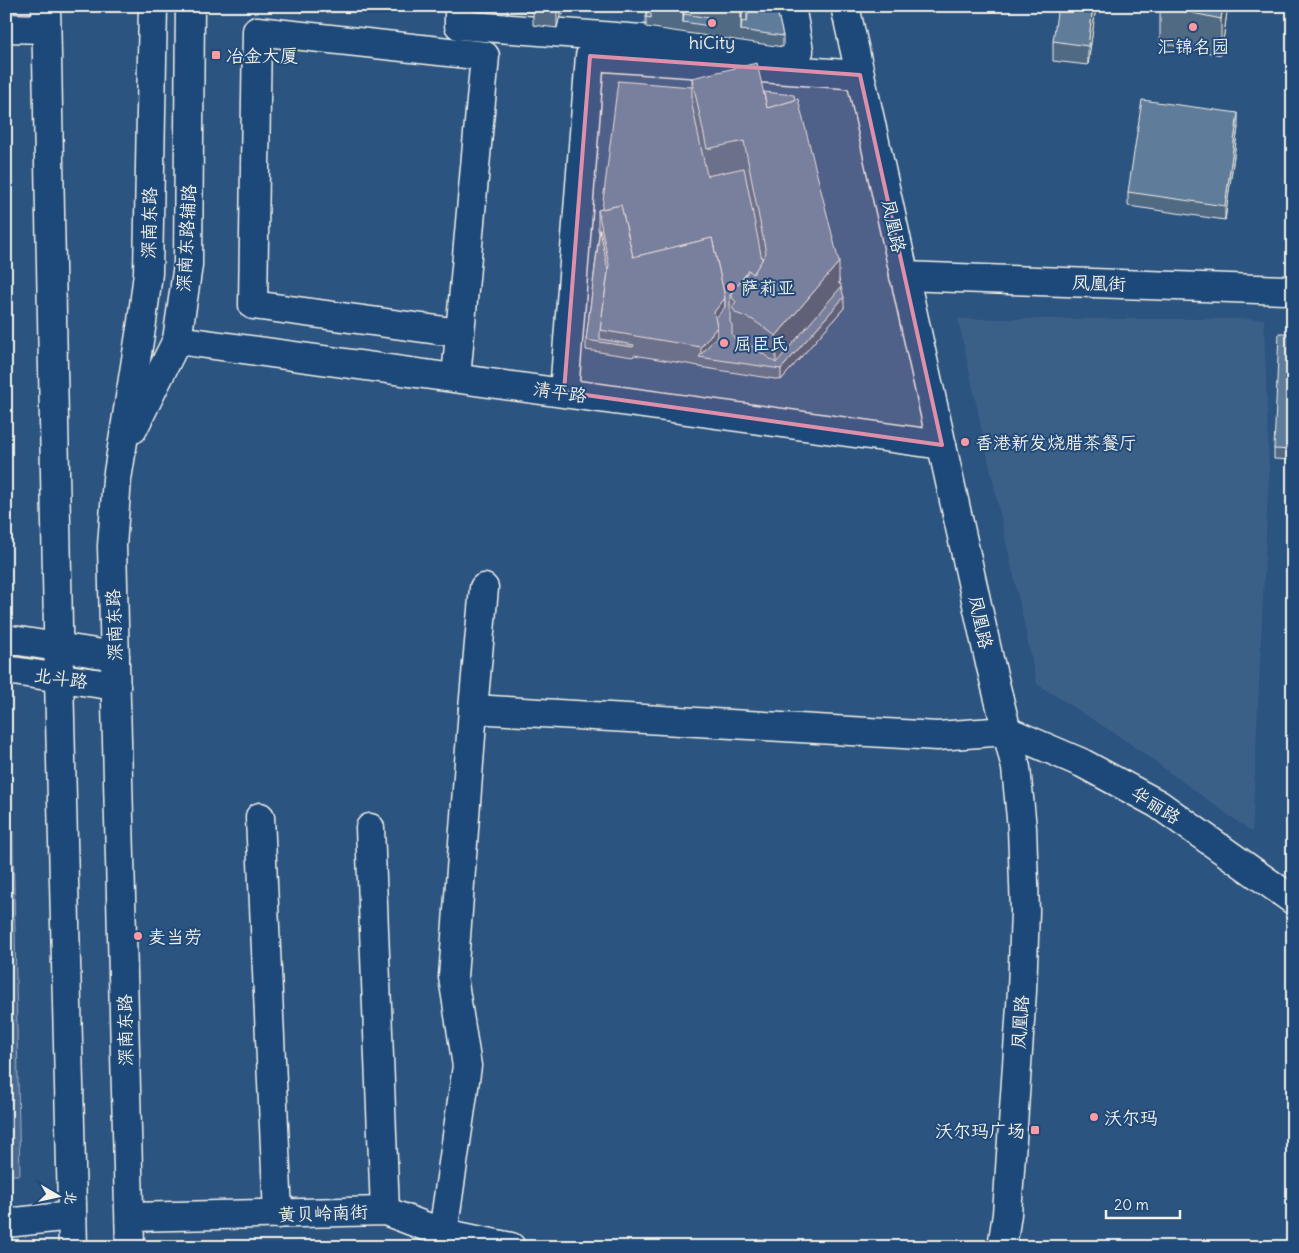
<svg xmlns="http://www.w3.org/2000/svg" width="1299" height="1253" font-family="Delius,'LXGW WenKai TC',sans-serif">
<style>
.built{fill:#3b6088}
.green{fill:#496b90;stroke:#9eaebc}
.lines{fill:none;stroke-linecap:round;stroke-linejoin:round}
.minor-casing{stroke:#f4f1e8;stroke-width:31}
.major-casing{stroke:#f4f1e8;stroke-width:31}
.minor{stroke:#1f4a7a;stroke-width:28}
.major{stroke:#1f4a7a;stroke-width:28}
.wall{fill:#516a84;stroke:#f4f1e8}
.shaded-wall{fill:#42566c;stroke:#f4f1e8}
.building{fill:#5e7b9a;stroke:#f4f1e8}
.marked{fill:#de8fa9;fill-opacity:0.2;stroke:#de8fa9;stroke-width:4;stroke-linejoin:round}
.poi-dot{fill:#ff9aa2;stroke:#1f4a7a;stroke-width:2}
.labels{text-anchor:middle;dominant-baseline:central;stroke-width:4;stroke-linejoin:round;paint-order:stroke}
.poi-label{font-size:18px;fill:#f4f1e8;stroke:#1f4a7a;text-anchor:start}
.street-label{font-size:18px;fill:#f4f1e8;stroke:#1f4a7a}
</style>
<rect width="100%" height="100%" fill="#2c5481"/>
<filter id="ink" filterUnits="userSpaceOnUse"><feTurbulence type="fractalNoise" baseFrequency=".02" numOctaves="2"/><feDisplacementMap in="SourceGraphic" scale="10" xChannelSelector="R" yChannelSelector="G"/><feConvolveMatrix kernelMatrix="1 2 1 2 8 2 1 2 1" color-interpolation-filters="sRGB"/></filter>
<g filter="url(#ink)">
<polygon class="built" points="958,319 1264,319 1269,470 1252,832 1125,740 1037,684"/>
<polygon class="green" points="6,733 11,738 20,1175 6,1175"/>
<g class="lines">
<g class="minor-casing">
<g id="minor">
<polyline points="459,6 459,25 799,51 791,6"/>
<polyline points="845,6 989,659 1016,768 1022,828 1025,911 1022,991 1007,1214 1002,1247"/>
<polyline points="6,28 46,29"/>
<polyline points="904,276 1285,290 1293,289"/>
<polyline points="177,340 942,445"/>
<polyline points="456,378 485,56 257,31 253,305 460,333"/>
<polyline points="564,392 590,56 860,75"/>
<polyline points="473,709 937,736 1007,731 1082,763 1158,804 1293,900"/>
<polyline points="260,817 278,1214"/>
<polyline points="370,828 385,1211"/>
<polyline points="130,1217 385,1211 443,1233 511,1247"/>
<polyline points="6,1223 72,1216"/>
<polyline points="443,1233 467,1066 453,977 473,709 484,588"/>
</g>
</g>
<g class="major-casing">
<g id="major">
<polyline points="46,6 59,678 73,1247"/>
<polyline points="133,429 177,340 188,265 190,6"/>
<polyline points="6,639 115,656"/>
<polyline points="6,670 116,686"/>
<polyline points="130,1247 112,546 117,479 142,322 148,273 153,6"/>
</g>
</g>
<use href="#minor" class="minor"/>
<use href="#major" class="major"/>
</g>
<g class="wall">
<rect x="301" y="6" width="91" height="6"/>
<polygon points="506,6 564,6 563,15 560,15 557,28 533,25 533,12 506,9"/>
<polygon points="648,6 776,6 783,36 783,47 646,27 646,17"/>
<polygon points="1096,6 1088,65 1053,61 1053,41"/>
<polygon points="1160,6 1227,12 1221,55 1160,43"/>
<polygon points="692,78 764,92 839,279 844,308 781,380 699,367 699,366 634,355 633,357 586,350 586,340 599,233 598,229 598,210 602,209 692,87"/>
<polygon points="1238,127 1225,220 1128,206 1128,192"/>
<polygon points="1293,333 1293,460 1274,459 1274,449"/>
</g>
<g class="shaded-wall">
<polygon points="557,6 560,6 560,15 557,28"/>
<rect x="683" y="6" width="1" height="16"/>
<rect x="741" y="6" width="1" height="24"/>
<polygon points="747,6 750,6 747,32"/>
<polygon points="1093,6 1096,6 1088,65 1088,46"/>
<polygon points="1223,6 1230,6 1227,12 1221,55 1221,19"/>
<polygon points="1238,113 1238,127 1225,220 1225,206"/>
<polygon points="839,262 839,284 841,284 841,294 776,368 776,336"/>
<polygon points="844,297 844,308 781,380 781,369"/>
<polygon points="725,298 725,318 715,329 714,312"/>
<polygon points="717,327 717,347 701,357 701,347"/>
</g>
<g class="building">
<polygon points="749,6 776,6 783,36 741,30 742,21 747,22"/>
<polygon points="1058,6 1093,6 1088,46 1053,41"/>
<polygon points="1160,6 1223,6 1221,19"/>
<polygon points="648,8 651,8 651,18 646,17"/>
<polygon points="684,14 710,18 710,26 683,22"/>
<polygon points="757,63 767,108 798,99 839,262 776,336 753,320 736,313 732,307 736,302 730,295 749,270 753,274 766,253 744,141 707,149 692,78"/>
<polygon points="618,81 692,87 692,105 707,176 744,168 762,260 753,274 749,270 730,295 730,322 732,325 732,335 736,340 753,347 776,363 841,287 844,297 781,369 699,357 717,336 717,327 715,319 725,307 725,298 712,238 633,257 621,205 602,209"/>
<polygon points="764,92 794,95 795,100 767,108"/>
<polygon points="1142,100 1238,113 1225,206 1128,192"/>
<polygon points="621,205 633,257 712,238 725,298 714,312 717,327 701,347 600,330 609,265 598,210"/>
<polygon points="600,229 608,271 600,330 600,339 634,345 633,347 586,340"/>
<polygon points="1279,333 1293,333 1293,450 1274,449"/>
</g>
</g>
<path class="marked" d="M590,56L860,75L942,445L564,392Z"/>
<g class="poi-dot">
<circle cx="712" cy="23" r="5"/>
<circle cx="1193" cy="27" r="5"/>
<rect x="211" y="50" width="10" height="10" rx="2.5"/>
<circle cx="731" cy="287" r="5"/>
<circle cx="724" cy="343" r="5"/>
<circle cx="965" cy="442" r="5"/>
<circle cx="138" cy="936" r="5"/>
<circle cx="1094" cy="1117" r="5"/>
<rect x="1030" y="1125" width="10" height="10" rx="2.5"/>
</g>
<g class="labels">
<g class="poi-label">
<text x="712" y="42" text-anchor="middle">hiCity</text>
<text x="1193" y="46" text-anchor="middle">汇锦名园</text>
<text x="226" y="55">冶金大厦</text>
<text x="741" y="287">萨莉亚</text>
<text x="734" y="343">屈臣氏</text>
<text x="975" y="442">香港新发烧腊茶餐厅</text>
<text x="148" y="936">麦当劳</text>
<text x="1104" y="1117">沃尔玛</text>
<text x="1025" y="1130" text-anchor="end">沃尔玛广场</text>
</g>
<g class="street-label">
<text transform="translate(149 223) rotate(-89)">深南东路</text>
<text transform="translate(894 226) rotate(78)">凤凰路</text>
<text transform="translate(186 238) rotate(-87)">深南东路辅路</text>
<text transform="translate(1099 283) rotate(2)">凤凰街</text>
<text transform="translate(560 392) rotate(8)">清平路</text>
<text transform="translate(981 622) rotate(78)">凤凰路</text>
<text transform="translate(114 625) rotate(-92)">深南东路</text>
<text transform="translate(61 678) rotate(8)">北斗路</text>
<text transform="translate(1156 805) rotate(32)">华丽路</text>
<text transform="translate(1020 1022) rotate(-86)">凤凰路</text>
<text transform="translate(125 1030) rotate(-91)">深南东路</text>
<text transform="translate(323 1213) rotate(-2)">黄贝岭南街</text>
</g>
</g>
<rect width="1299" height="1253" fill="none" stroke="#1f4a7a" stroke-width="25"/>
<rect x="12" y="12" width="1274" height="1228" fill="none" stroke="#f4f1e8" stroke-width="2" filter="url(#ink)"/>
<g transform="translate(58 1196) rotate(99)" stroke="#1f4a7a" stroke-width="4" paint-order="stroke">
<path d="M0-4L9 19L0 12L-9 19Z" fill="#f4f1e8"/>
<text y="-8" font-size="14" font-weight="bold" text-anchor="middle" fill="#f4f1e8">北</text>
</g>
<path d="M1106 1210v8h74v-8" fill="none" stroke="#f4f1e8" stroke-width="2.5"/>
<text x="1114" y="1210" font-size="15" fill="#f4f1e8" stroke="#1f4a7a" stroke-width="4" paint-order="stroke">20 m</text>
</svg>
